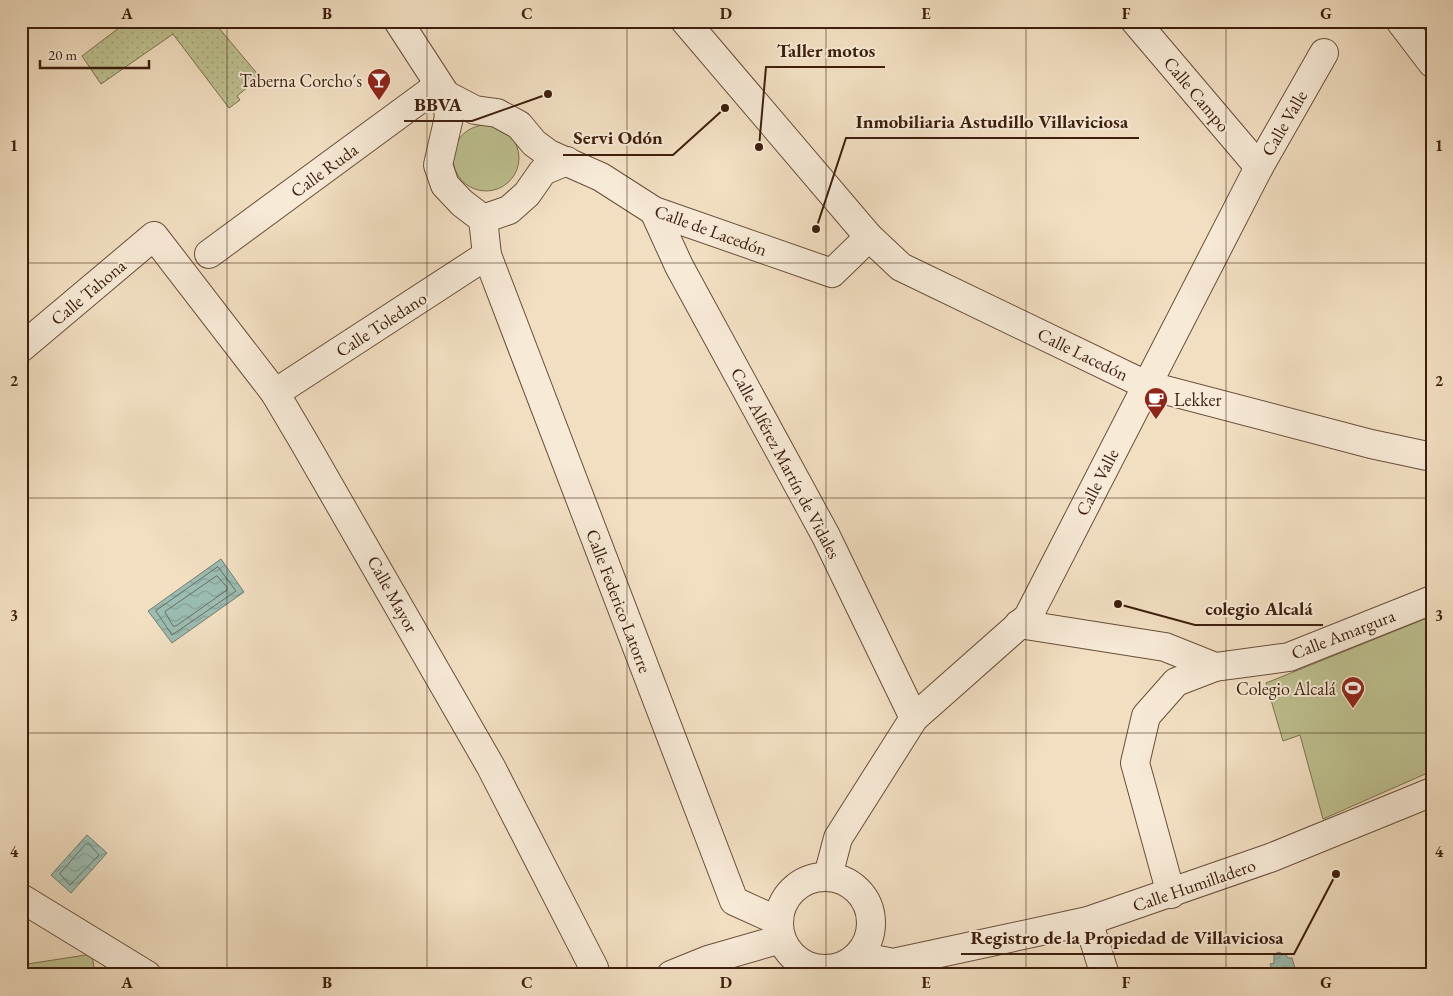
<svg xmlns="http://www.w3.org/2000/svg" width="1453" height="996" font-family="'EB Garamond',serif">
<style>
.green{fill:#bec190;stroke:#7e704e}
.garden{fill:url(#garden-dots);stroke:#7e704e}
.water{fill:url(#water-waves);stroke:#757d70}
.lines{fill:none;stroke-linecap:round;stroke-linejoin:round}
.shore{stroke:#6c6e60;stroke-width:1}
.minor-casing{stroke:#6a4e3a;stroke-width:30}
.minor{stroke:#f7ead7;stroke-width:28}
.grid{fill:none;stroke:#3d1e0c;stroke-width:1;stroke-opacity:0.55}
.labels{text-anchor:middle;dominant-baseline:central;stroke-width:4;stroke-linejoin:round;paint-order:stroke}
.poi-label{font-size:18px;fill:#3d1e0c;stroke:#f7ead7;text-anchor:end}
.street-label{font-size:18px;fill:#3d1e0c;stroke:#f7ead7}
.leader{fill:none;stroke:#3d1e0c;stroke-width:2}
.callout-dot{fill:#3d1e0c;stroke:#f7ead7;stroke-width:2}
.callout-label{font-size:19px;text-anchor:middle;font-weight:bold;fill:#3d1e0c;stroke:#f7ead7;stroke-width:4;stroke-linejoin:round;paint-order:stroke}
.neatline{fill:none;stroke:#3d1e0c;stroke-width:2}
.grid-label{font-size:16px;text-anchor:middle;font-weight:bold;fill:#3d1e0c}
</style>
<defs>
<pattern id="garden-dots" width="8" height="8" patternUnits="userSpaceOnUse" patternTransform="scale(1.25)"><rect width="8" height="8" fill="#bec190"/><path d="M2 2h.1M6 6h.1" fill="none" stroke="#a4a57b" stroke-width="1.8" stroke-linecap="round"/></pattern>
<pattern id="water-waves" width="16" height="10" patternUnits="userSpaceOnUse" patternTransform="scale(1.25)"><rect width="16" height="10" fill="#9bbdb3"/><path d="M0 5q4-4 8 0t8 0" fill="none" stroke="#86a299"/></pattern>
</defs>
<rect width="100%" height="100%" fill="#f2dfc2"/>
<filter id="stains"><feTurbulence type="fractalNoise" baseFrequency=".004" numOctaves="4"/><feColorMatrix values="0 0 0 0 .2 0 0 0 0 .09 0 0 0 0 .02 0 0 0 .5 -.17"/></filter>
<radialGradient id="worn" r=".72"><stop offset=".6" stop-color="#630" stop-opacity="0"/><stop offset="1" stop-color="#630" stop-opacity=".3"/></radialGradient>
<g class="green">
<circle cx="486" cy="158" r="33"/>
<polygon points="1432,616 1432,771 1323,819 1300,735 1283,741 1266,683"/>
<polygon points="92,954 95,975 21,975 21,965"/>
</g>
<polygon class="garden" points="128,21 213,21 260,77 237,96 240,100 229,108 173,34 101,84 82,56"/>
<g class="water">
<polygon points="221,559 244,592 172,643 148,611"/>
<polygon points="87,835 107,853 71,893 51,875"/>
<polygon points="1278,952 1286,955 1288,958 1292,958 1297,975 1274,975 1270,964 1274,963 1274,955"/>
</g>
<g class="lines">
<g class="shore">
<polygon points="218,567 236,591 172,635 156,611"/>
<polygon points="217,576 227,587 227,590 176,626 173,626 165,612"/>
<polygon points="86,844 89,844 99,855 70,885 60,874"/>
</g>
<g class="minor-casing">
<g id="minor">
<polyline points="398,21 446,95 449,117 438,165 445,185 462,203 483,219"/>
<polyline points="685,21 869,237 901,267 1146,385 1371,444 1432,457"/>
<polyline points="1135,21 1259,167"/>
<polyline points="1400,21 1432,63"/>
<polyline points="446,95 475,110 497,113 519,125 534,143 549,154 601,177 654,211 832,273 869,237"/>
<polyline points="654,211 679,266 826,536 914,718"/>
<polyline points="483,219 487,255 734,901 778,921"/>
<polyline points="483,219 509,210 527,194 543,171 567,161"/>
<polyline points="209,254 439,85"/>
<polyline points="21,348 154,236 275,393 304,442 491,767 594,968 596,975"/>
<polyline points="275,393 487,255"/>
<polyline points="1019,624 1165,647 1215,667 1289,657 1432,600"/>
<polyline points="828,876 838,838 914,718 1028,617 1259,167 1324,53"/>
<circle cx="825" cy="923" r="46"/>
<polyline points="1171,894 1135,763 1146,716 1176,682 1215,667"/>
<polyline points="21,898 147,975"/>
<polyline points="1088,921 1105,975"/>
<polyline points="859,956 893,963 1088,921 1270,858 1432,792"/>
<polyline points="671,975 708,960 781,939"/>
</g>
</g>
<use href="#minor" class="minor"/>
</g>
<path class="grid" d="M227,21V975M427,21V975M627,21V975M826,21V975M1026,21V975M1226,21V975M21,263H1432M21,498H1432M21,733H1432"/>
<defs>
<g id="bar-pin" transform="scale(1.25)"><path d="M0 17L-7.5 6A9.5 9.5 0 1 1 7.5 6Z" fill="#8f2418" stroke="#f7ead7"/><path d="M-6-5H6L.8 .8V4.5H3.5V6h-7V4.5H-.8V.8Z" fill="#fff"/></g>
<g id="cafe-pin" transform="scale(1.25)"><path d="M0 17L-7.5 6A9.5 9.5 0 1 1 7.5 6Z" fill="#8f2418" stroke="#f7ead7"/><path d="M-5.5-4.5H6V0H3Q3 3.5 0 3.5H-2.5Q-5.5 3.5-5.5 0ZM3-3.2v2h1.7v-2ZM-6 4.5H4V6H-6Z" fill="#fff"/></g>
<g id="stadium-pin" transform="scale(1.25)"><path d="M0 17L-7.5 6A9.5 9.5 0 1 1 7.5 6Z" fill="#8f2418" stroke="#f7ead7"/><path d="M0-5a6.5 5 0 1 0 0 10a6.5 5 0 1 0 0-10ZM-3.5-1.8h7v3.6h-7Z" fill="#fff"/></g>
</defs>
<g fill-rule="evenodd">
<use href="#bar-pin" x="379" y="80"/>
<use href="#cafe-pin" x="1156" y="399"/>
<use href="#stadium-pin" x="1353" y="688"/>
</g>
<g class="labels">
<g class="poi-label">
<text x="362" y="80">Taberna Corcho´s</text>
<text x="1174" y="399" text-anchor="start">Lekker</text>
<text x="1336" y="688">Colegio Alcalá</text>
</g>
<g class="street-label">
<text transform="translate(1197 94) rotate(50)">Calle Campo</text>
<text transform="translate(1284 123) rotate(-60)">Calle Valle</text>
<text transform="translate(324 170) rotate(-36)">Calle Ruda</text>
<text transform="translate(711 230) rotate(20)">Calle de Lacedón</text>
<text transform="translate(88 292) rotate(-40)">Calle Tahona</text>
<text transform="translate(381 324) rotate(-33)">Calle Toledano</text>
<text transform="translate(1083 354) rotate(26)">Calle Lacedón</text>
<text transform="translate(786 463) rotate(62)">Calle Alférez Martín de Vidales</text>
<text transform="translate(1097 482) rotate(-63)">Calle Valle</text>
<text transform="translate(393 594) rotate(61)">Calle Mayor</text>
<text transform="translate(619 601) rotate(69)">Calle Federico Latorre</text>
<text transform="translate(1343 634) rotate(-21)">Calle Amargura</text>
<text transform="translate(1194 885) rotate(-19)">Calle Humilladero</text>
</g>
</g>
<path class="leader" d="M759 147L766 67H885M548 94L472 121H404M816 229L846 138H1139M725 108L673 155H563M1118 604L1195 625H1323M1336 874L1294 954H961"/>
<g class="callout-dot">
<circle cx="759" cy="147" r="5"/>
<circle cx="548" cy="94" r="5"/>
<circle cx="816" cy="229" r="5"/>
<circle cx="725" cy="108" r="5"/>
<circle cx="1118" cy="604" r="5"/>
<circle cx="1336" cy="874" r="5"/>
</g>
<g class="callout-label">
<text x="826" y="57">Taller motos</text>
<text x="438" y="111">BBVA</text>
<text x="992" y="128">Inmobiliaria Astudillo Villaviciosa</text>
<text x="618" y="144">Servi Odón</text>
<text x="1259" y="615">colegio Alcalá</text>
<text x="1127" y="944">Registro de la Propiedad de Villaviciosa</text>
</g>
<rect width="1453" height="996" fill="none" stroke="#f2dfc2" stroke-width="55"/>
<path d="M40 60v8h109v-8" fill="none" stroke="#3d1e0c" stroke-width="2.5"/>
<text x="48" y="60" font-size="15" fill="#3d1e0c" stroke="#f7ead7" stroke-width="4" paint-order="stroke">20 m</text>
<rect x="28" y="28" width="1398" height="940" class="neatline"/>
<g class="grid-label">
<text x="127" y="19">A</text>
<text x="327" y="19">B</text>
<text x="527" y="19">C</text>
<text x="726" y="19">D</text>
<text x="926" y="19">E</text>
<text x="1126" y="19">F</text>
<text x="1326" y="19">G</text>
<text x="14" y="151">1</text>
<text x="1439" y="151">1</text>
<text x="14" y="386">2</text>
<text x="1439" y="386">2</text>
<text x="14" y="621">3</text>
<text x="1439" y="621">3</text>
<text x="14" y="857">4</text>
<text x="1439" y="857">4</text>
<text x="127" y="988">A</text>
<text x="327" y="988">B</text>
<text x="527" y="988">C</text>
<text x="726" y="988">D</text>
<text x="926" y="988">E</text>
<text x="1126" y="988">F</text>
<text x="1326" y="988">G</text>
</g>
<rect width="100%" height="100%" filter="url(#stains)"/>
<rect width="100%" height="100%" fill="url(#worn)"/>
</svg>
